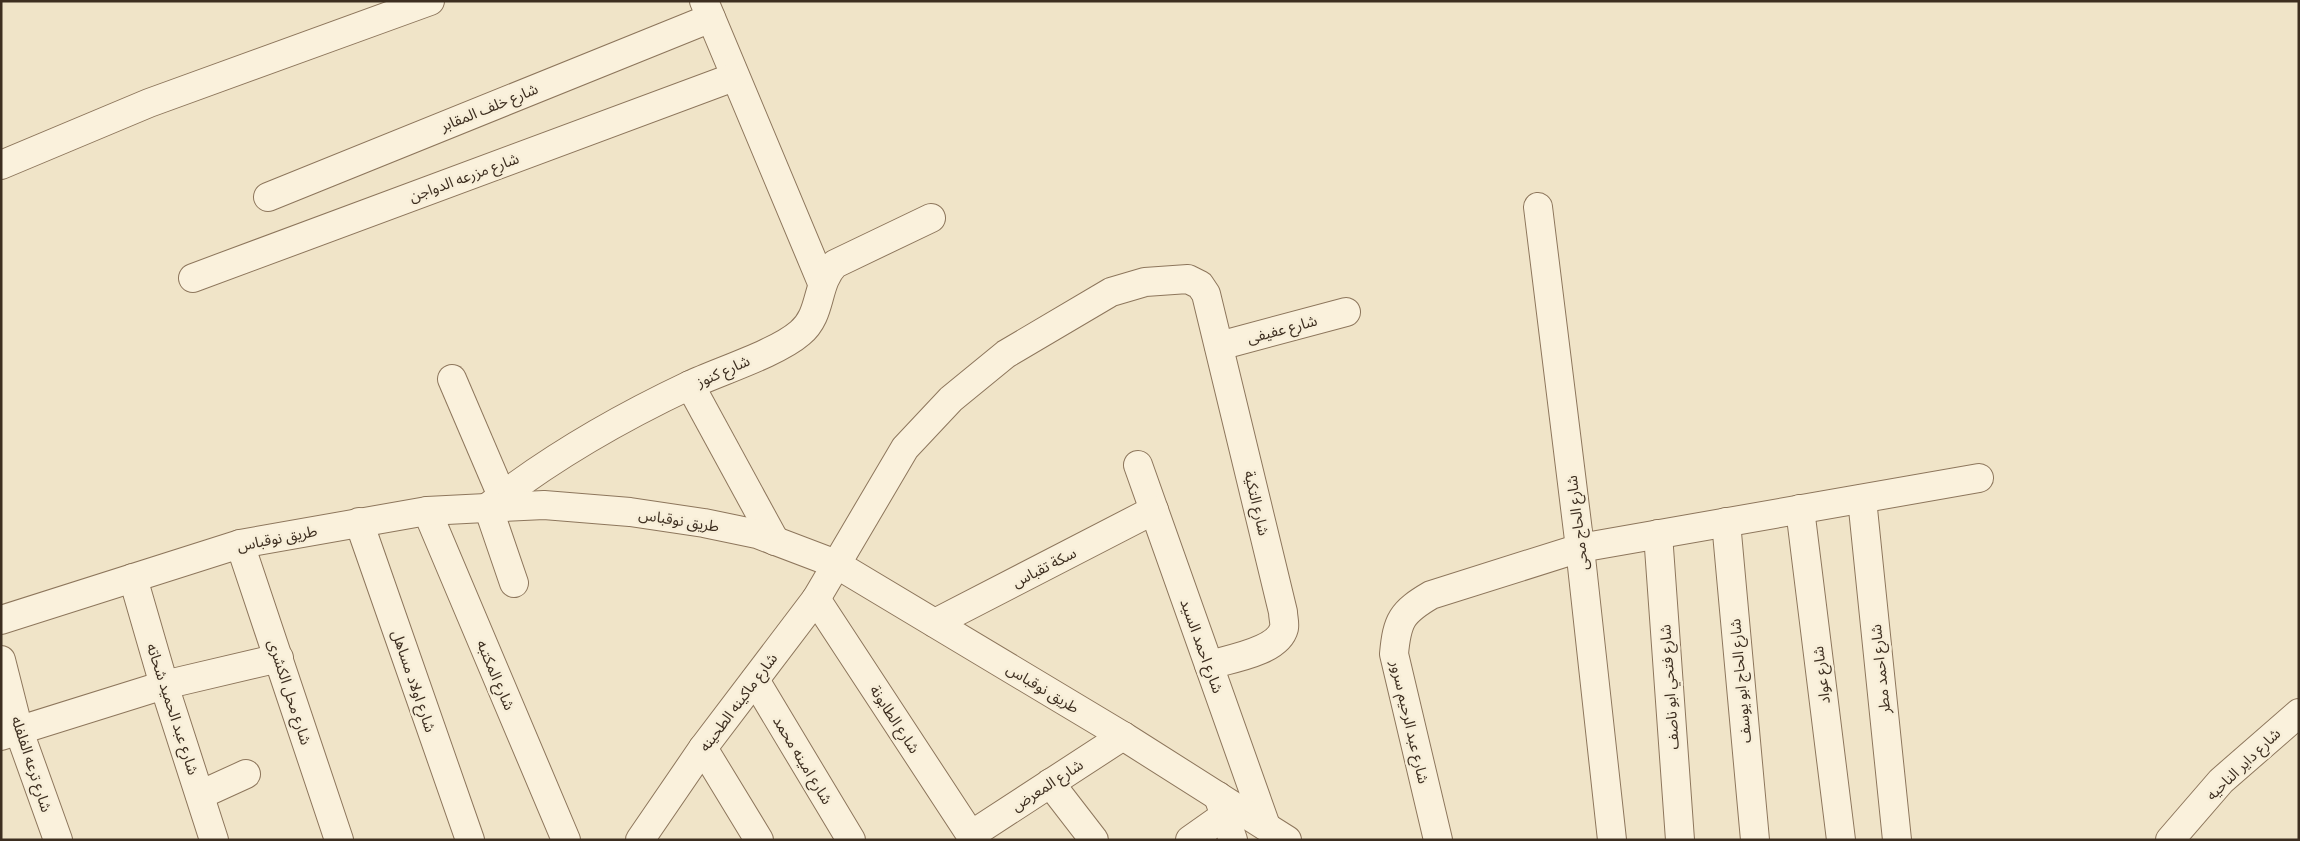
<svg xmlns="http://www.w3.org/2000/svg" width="2300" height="841" font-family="'IBM Plex Serif','Noto Sans Arabic',serif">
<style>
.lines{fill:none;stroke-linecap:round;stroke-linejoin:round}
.minor-casing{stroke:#8d765c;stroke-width:30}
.tertiary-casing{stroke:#8d765c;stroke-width:30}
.minor{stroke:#faf1dc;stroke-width:28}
.tertiary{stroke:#faf1dc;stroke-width:28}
.labels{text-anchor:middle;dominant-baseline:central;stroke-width:5;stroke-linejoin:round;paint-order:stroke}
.street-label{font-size:15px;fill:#3d2e20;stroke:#f7eed8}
</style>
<rect width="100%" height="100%" fill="#f0e4c8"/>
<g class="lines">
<g class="minor-casing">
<g id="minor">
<polyline points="704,1 822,283"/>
<polyline points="1,165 149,103 430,1"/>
<polyline points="268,197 711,18"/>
<polyline points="1538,207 1580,548 1612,840"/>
<polyline points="193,278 734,77"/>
<polyline points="1219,346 1346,312"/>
<polyline points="452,379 502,496"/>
<polyline points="690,385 775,541"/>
<polyline points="1138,465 1266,826"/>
<polyline points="1862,499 1897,840"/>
<polyline points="1800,509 1841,840"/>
<polyline points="427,511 566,840"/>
<polyline points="359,522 470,840"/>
<polyline points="1726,522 1755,840"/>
<polyline points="1658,534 1680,840"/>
<polyline points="240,544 339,840"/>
<polyline points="133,578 164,685 214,840"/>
<path d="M514,583L488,507C550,458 618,419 690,385C720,371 777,353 800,333C823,314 815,284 835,264L931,218"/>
<polyline points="816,599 974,840"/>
<polyline points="935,623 1154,510"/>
<polyline points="1,660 19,731 58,840"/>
<polyline points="755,680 851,840"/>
<polyline points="1,736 164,685 279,658"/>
<polyline points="703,748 759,840"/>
<polyline points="1050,783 1094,840"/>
<polyline points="200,795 246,774"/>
<polyline points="1218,796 1233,840"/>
<polyline points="971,835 1123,736"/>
<path d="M640,840L703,748L816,599L905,448L951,399L1006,354L1111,292L1145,282L1188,279L1200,285L1206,294L1283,612C1283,617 1285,623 1284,628C1278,652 1229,659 1209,665"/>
<polyline points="1190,840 1224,816"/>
<path d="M1438,840L1394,654C1397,620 1402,612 1431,595L1580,548L1979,478"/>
<polyline points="2170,840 2221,781 2299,713"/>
</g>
</g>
<g class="tertiary-casing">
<polyline id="tertiary" points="1,620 240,544 427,511 544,505 630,512 704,523 757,534 836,564 1123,736 1287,840"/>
</g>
<use href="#minor" class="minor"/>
<use href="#tertiary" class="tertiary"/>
</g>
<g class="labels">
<g class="street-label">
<text transform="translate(489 107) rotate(-22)">شارع خلف المقابر</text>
<text transform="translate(464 177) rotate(-20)">شارع مزرعه الدواجن</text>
<text transform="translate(1282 329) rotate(-15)">شارع عفيفى</text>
<text transform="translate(723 371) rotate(-24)">شارع كنوز</text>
<text transform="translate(1257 503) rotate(77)">شارع التكية</text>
<text transform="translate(679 520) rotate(9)">طريق نوقباس</text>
<text transform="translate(1577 523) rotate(-97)">شارع الحاج محى</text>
<text transform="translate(277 538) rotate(-11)">طريق نوقباس</text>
<text transform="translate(1044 567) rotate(-27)">سكة تقباس</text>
<text transform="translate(1202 646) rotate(70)">شارع احمد السيد</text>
<text transform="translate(1880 669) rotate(-96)">شارع احمد مطر</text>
<text transform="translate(496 675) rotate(67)">شارع المكتبه</text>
<text transform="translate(1821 675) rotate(-97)">شارع عواد</text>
<text transform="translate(414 681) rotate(71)">شارع اولاد مساهل</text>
<text transform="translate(1740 681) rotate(-95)">شارع الحاج ابو يوسف</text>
<text transform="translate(1669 687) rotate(-94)">شارع فتحي ابو ناصف</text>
<text transform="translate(1043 688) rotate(31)">طريق نوقباس</text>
<text transform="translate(290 692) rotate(72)">شارع محل الكشرى</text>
<text transform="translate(738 702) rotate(-53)">شارع ماكينه الطحينه</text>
<text transform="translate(173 709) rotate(72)">شارع عبد الحميد شحاته</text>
<text transform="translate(895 719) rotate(57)">شارع الطابونة</text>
<text transform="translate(1410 722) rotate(77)">شارع عبد الرحيم سرور</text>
<text transform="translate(803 760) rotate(59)">شارع امينه محمد</text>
<text transform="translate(32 764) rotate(72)">شارع ترعه الفلفله</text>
<text transform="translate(2243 764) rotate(-44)">شارع داير الناحيه</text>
<text transform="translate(1047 785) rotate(-33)">شارع المعرض</text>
</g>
</g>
<rect width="2300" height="841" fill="none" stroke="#3d2e20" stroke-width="5"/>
</svg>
